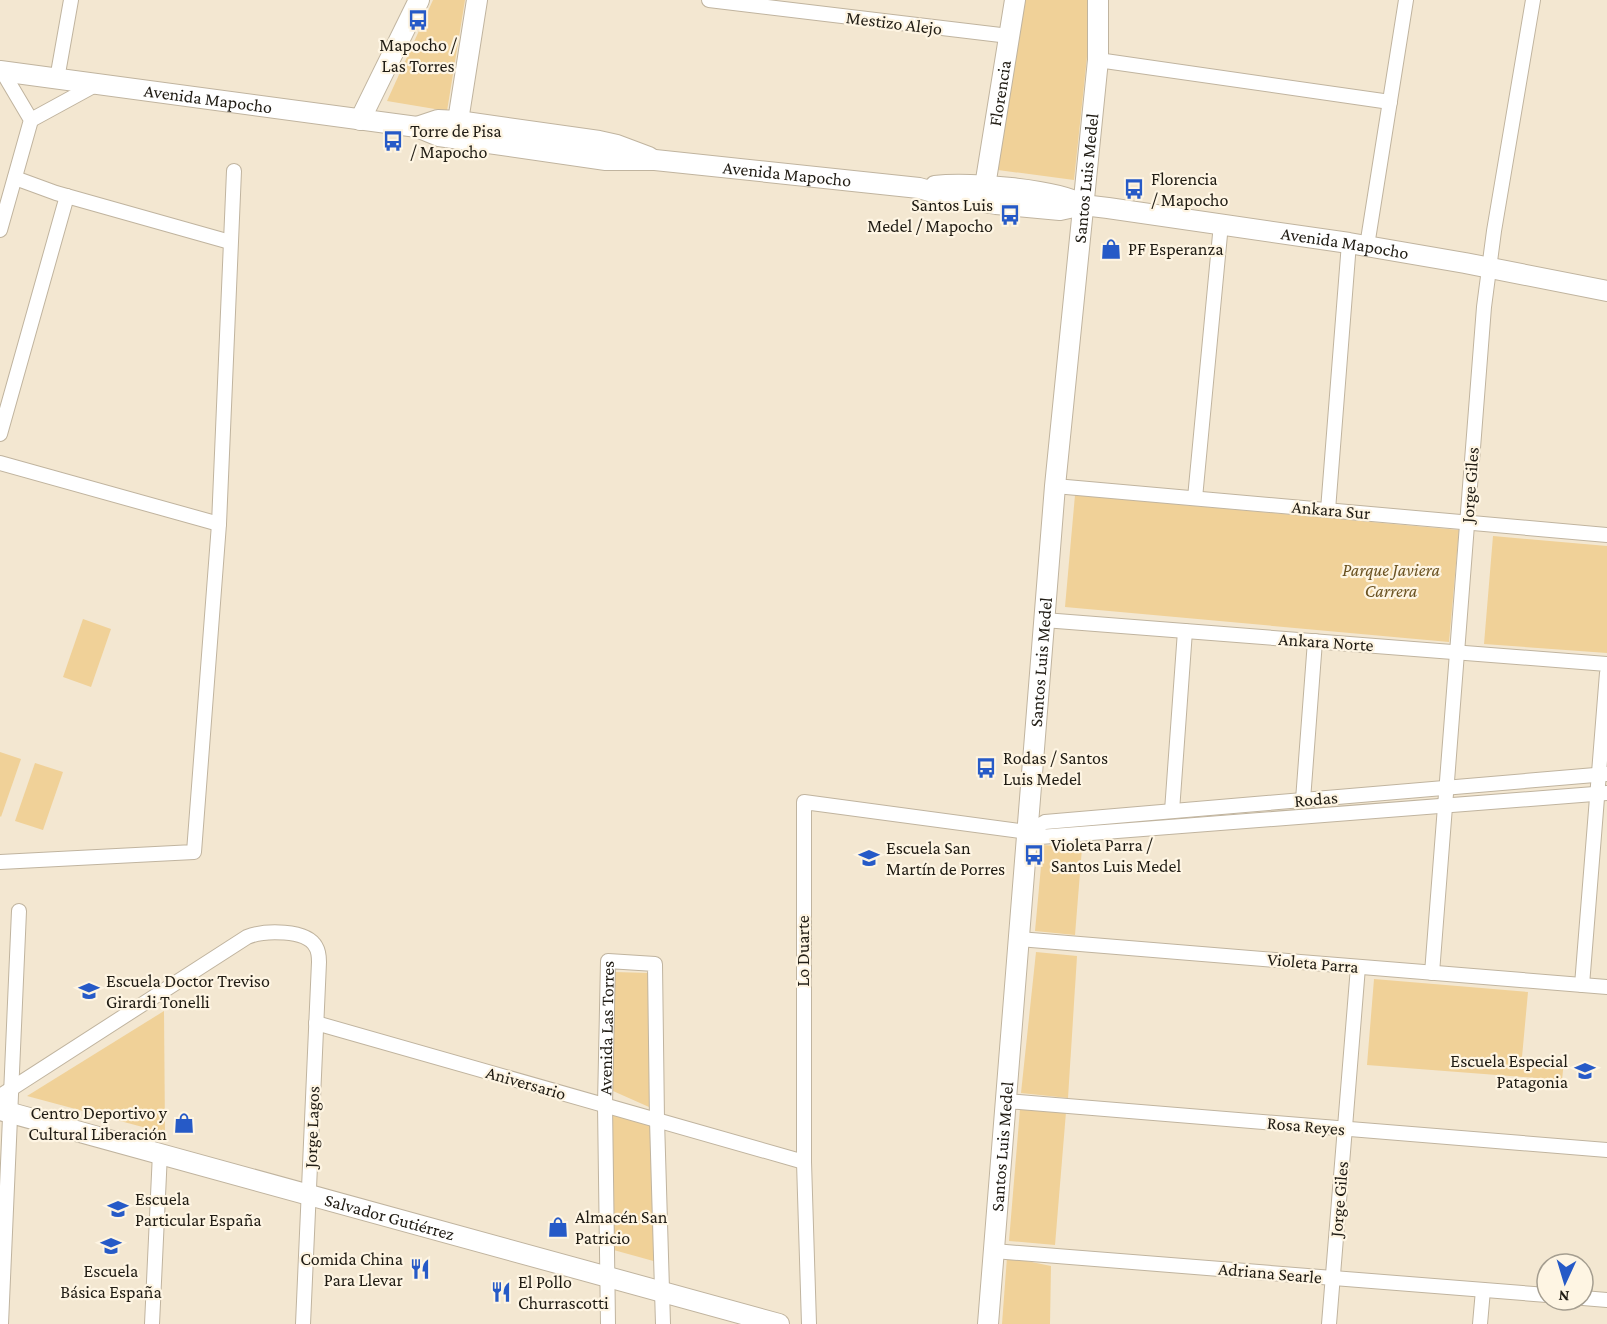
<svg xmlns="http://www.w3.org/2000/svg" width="1607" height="1324" font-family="'Crimson Pro',serif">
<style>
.green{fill:#f0d198}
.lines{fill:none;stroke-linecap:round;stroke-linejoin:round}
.street-casing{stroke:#c0b49f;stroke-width:16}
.secondary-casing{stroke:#c0b49f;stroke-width:22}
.street{stroke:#fff;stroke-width:14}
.secondary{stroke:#fff;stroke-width:20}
.labels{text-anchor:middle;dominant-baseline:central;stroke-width:4.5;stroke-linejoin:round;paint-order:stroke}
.street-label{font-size:18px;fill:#201c14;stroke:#fef5e3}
.poi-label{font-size:18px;fill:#201c14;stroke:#fef5e3;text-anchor:start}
.park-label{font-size:18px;font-style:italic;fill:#6a5221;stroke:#fef5e3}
</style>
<rect width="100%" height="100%" fill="#f3e7d1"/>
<g class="green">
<polygon points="433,0 465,0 447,111 387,101"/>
<polygon points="1024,0 1088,0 1087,57 1074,180 998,170"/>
<polygon points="1075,495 1459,530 1449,642 1065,607"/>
<polygon points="1493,536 1607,546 1607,653 1484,644"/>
<polygon points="83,619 111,629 91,687 63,677"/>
<polygon points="0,752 21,759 1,817 0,816"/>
<polygon points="35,763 63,772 43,830 15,821"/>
<polygon points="1043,845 1082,848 1075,935 1035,931"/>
<polygon points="1036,952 1077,956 1068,1098 1021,1093"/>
<polygon points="614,972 649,973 649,1107 613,1091"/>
<polygon points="1374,979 1528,992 1522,1057 1564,1061 1562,1080 1367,1065"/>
<polygon points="164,1011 165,1133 27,1096"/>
<polygon points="1020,1109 1066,1112 1055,1245 1009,1241"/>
<polygon points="608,1113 654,1124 657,1262 610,1249"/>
<polygon points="1007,1257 1051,1266 1050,1324 1002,1324"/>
</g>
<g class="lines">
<g class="street-casing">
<g id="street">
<polyline points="709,0 1009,36"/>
<polyline points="1098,60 1390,102"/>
<polyline points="57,79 71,0"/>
<polyline points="31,120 97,84"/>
<polyline points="15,178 56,193 230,242"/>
<polyline points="0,230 31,120 2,71"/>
<polyline points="1367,246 1406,0"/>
<polyline points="0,434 67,196"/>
<polyline points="0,463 219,524"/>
<polyline points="1055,486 1607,535"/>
<polyline points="1195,498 1221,224"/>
<polyline points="1328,510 1349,243"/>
<polyline points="1044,620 1607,664"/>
<polyline points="1303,800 1315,641"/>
<polyline points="1172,811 1185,631"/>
<polyline points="1027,838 1607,793"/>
<polyline points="0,862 194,852 219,524 234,171"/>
<polyline points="1019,939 1607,987"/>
<polyline points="1432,973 1484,307 1494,231 1533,0"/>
<polyline points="1582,985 1607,673"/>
<polyline points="316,1023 804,1162"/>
<path d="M0,1096L247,937C264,930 307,929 316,947C319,952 319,957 319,962L303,1324"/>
<polyline points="1006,1101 1607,1150"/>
<polyline points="994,1251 1547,1295"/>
<polyline points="1583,1298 1607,1300"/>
<polyline points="1,1324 19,911"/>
<polyline points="152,1324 160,1153"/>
<path id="s1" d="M608,1324L605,1105L608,961L655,964L657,1120L663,1324"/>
<polyline points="809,1324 804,1162 804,802 1027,832 1045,822 1607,774"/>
<polyline points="1329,1324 1358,967"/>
<polyline points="1480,1324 1483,1290"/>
</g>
</g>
<g class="secondary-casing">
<g id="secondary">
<path id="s2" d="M0,71L417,127L439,136L606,160H655L919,188L951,197L996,204L1060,210L1083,205L1108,208L1349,243L1465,263L1607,291"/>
<polyline points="360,120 419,0"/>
<polyline points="458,121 477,0"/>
<polyline points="417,127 438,120 458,121 599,141 617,145 649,157"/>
<path d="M935,186C966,182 1057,189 1083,205"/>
<path id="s3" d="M985,186L1015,0"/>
<path id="s4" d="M0,1110L779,1324"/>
<path id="s5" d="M988,1324L1055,486L1098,60V0"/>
</g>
</g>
<use href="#street" class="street"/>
<use href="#secondary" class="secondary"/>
</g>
<defs>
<g id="bus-bare" transform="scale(1.62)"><path d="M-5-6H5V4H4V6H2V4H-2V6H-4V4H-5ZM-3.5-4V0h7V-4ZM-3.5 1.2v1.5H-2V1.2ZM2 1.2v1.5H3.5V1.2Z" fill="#265ac7" stroke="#fef5e3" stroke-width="2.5" paint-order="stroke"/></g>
<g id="shop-bare" transform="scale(1.62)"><path d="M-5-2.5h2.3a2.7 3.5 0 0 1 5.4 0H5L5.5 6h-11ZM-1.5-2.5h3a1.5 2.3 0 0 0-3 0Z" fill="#265ac7" stroke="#fef5e3" stroke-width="2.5" paint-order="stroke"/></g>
<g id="school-bare" transform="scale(1.62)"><path d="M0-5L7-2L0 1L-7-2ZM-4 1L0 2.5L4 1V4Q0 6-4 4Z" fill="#265ac7" stroke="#fef5e3" stroke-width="2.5" paint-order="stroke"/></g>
<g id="restaurant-bare" transform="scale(1.62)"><path d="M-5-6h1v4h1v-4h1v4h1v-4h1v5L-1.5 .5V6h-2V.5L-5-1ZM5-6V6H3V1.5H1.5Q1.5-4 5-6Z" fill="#265ac7" stroke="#fef5e3" stroke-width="2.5" paint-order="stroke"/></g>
</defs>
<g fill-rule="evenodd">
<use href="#bus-bare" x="418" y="20"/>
<use href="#bus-bare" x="393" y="141"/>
<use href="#bus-bare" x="1134" y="189"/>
<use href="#bus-bare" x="1010" y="215"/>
<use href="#shop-bare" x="1111" y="249"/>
<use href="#bus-bare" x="986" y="768"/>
<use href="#bus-bare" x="1034" y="855"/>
<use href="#school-bare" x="869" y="858"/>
<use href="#school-bare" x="89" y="991"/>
<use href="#school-bare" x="1585" y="1071"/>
<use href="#shop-bare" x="184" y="1123"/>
<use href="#school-bare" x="118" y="1209"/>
<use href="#shop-bare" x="558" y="1227"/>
<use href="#school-bare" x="111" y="1246"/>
<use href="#restaurant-bare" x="420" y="1269"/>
<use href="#restaurant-bare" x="501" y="1292"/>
</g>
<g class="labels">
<g class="street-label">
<text transform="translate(894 23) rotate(7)">Mestizo Alejo</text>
<text stroke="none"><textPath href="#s3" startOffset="94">Florencia</textPath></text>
<text stroke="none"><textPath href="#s2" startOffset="210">Avenida Mapocho</textPath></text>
<text stroke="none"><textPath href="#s2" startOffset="795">Avenida Mapocho</textPath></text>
<text stroke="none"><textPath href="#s5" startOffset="1150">Santos Luis Medel</textPath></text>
<text stroke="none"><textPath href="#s2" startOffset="1359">Avenida Mapocho</textPath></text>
<text transform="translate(1470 485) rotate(-86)">Jorge Giles</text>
<text transform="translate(1331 510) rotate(5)">Ankara Sur</text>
<text transform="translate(1326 642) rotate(4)">Ankara Norte</text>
<text stroke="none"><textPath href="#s5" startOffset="664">Santos Luis Medel</textPath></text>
<text transform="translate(1316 799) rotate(-5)">Rodas</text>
<text transform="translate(803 951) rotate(-90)">Lo Duarte</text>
<text transform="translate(1313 963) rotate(5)">Violeta Parra</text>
<text stroke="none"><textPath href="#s1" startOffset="296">Avenida Las Torres</textPath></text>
<text transform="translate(526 1083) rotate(16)">Aniversario</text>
<text transform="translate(1306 1126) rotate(5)">Rosa Reyes</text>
<text transform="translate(312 1127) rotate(-88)">Jorge Lagos</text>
<text stroke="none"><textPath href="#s5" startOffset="178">Santos Luis Medel</textPath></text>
<text transform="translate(1339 1199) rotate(-85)">Jorge Giles</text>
<text stroke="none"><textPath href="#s4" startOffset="404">Salvador Gutiérrez</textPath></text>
<text transform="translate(1270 1273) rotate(5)">Adriana Searle</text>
</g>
<g class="poi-label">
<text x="418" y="45" text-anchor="middle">Mapocho /<tspan x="418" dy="21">Las Torres</tspan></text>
<text x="410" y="131">Torre de Pisa<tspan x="410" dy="21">/ Mapocho</tspan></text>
<text x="1151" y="179">Florencia<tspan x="1151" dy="21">/ Mapocho</tspan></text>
<text x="993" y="205" text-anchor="end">Santos Luis<tspan x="993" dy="21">Medel / Mapocho</tspan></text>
<text x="1128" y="249">PF Esperanza</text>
<text x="1003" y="758">Rodas / Santos<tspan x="1003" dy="21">Luis Medel</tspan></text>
<text x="1051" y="845">Violeta Parra /<tspan x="1051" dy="21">Santos Luis Medel</tspan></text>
<text x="886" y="848">Escuela San<tspan x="886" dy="21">Martín de Porres</tspan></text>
<text x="106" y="981">Escuela Doctor Treviso<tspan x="106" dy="21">Girardi Tonelli</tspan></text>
<text x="1568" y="1061" text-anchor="end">Escuela Especial<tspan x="1568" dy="21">Patagonia</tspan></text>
<text x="167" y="1113" text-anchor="end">Centro Deportivo y<tspan x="167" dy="21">Cultural Liberación</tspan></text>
<text x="135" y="1199">Escuela<tspan x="135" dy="21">Particular España</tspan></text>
<text x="575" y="1217">Almacén San<tspan x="575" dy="21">Patricio</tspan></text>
<text x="403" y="1259" text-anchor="end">Comida China<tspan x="403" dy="21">Para Llevar</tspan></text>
<text x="111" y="1271" text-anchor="middle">Escuela<tspan x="111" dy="21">Básica España</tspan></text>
<text x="518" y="1282">El Pollo<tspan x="518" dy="21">Churrascotti</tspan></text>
</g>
<g class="park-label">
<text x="1391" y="570">Parque Javiera<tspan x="1391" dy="21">Carrera</tspan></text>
</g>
</g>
<g transform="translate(1565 1282) rotate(184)"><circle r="28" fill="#fef5e3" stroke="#a59e90" stroke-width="1.5"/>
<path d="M0-4.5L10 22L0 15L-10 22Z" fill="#265ac7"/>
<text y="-9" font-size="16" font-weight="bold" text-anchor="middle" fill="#201c14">N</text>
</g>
</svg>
